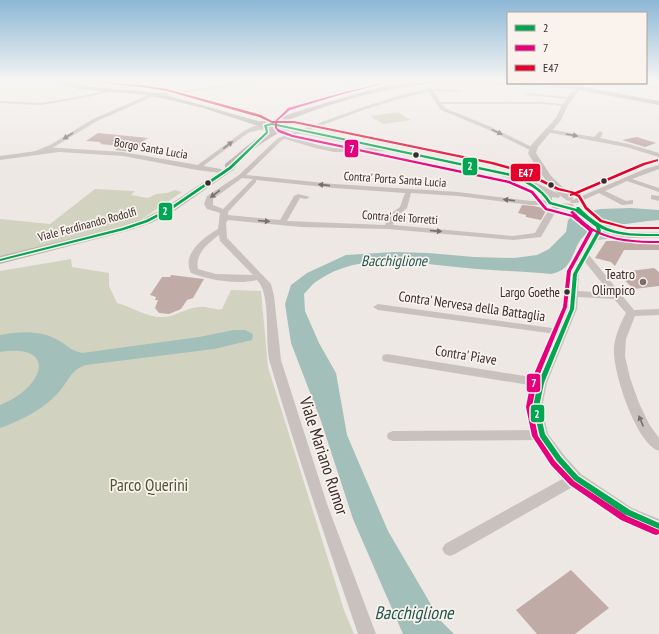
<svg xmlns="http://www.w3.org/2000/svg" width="659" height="634" font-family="'PT Sans Narrow',sans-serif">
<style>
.green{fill:#d2d2c0}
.water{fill:#a2bfba}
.building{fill:#c0aba7}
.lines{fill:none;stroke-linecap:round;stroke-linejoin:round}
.minor{fill:#c8c1bd;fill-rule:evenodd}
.tertiary{fill:#c8c1bd;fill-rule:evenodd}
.secondary{fill:#b8b1ae;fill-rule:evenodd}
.bus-1-casing{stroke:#f9f2ed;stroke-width:3}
.bus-2-casing{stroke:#f9f2ed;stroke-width:3}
.bus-3-casing{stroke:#f9f2ed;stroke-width:3}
.bus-1{fill:#00a651;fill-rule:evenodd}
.bus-2{fill:#e5007d;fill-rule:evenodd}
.bus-3{fill:#e4002b;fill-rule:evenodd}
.oneway{fill:#79706d}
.bus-dot{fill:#382d2b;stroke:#f9f2ed;stroke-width:1.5}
.poi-dot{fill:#786e6c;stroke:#f9f2ed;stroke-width:1.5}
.labels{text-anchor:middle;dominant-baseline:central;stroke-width:3.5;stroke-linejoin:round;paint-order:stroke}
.far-street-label{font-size:12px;fill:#382d2b;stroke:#f9f2ed}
.bus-label{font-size:13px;fill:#382d2b;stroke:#f9f2ed;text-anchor:end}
.poi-label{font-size:14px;fill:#382d2b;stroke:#f9f2ed;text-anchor:end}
.street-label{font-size:14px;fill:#382d2b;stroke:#f9f2ed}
.water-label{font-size:15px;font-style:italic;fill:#235853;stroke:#f9f2ed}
.near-street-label{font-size:17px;fill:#382d2b;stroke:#f9f2ed}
.near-park-label{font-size:17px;fill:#4d5530;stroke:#f9f2ed}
.near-water-label{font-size:18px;font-style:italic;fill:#235853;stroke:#f9f2ed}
.line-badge{stroke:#f9f2ed;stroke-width:1.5}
.badge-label{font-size:11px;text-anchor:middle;font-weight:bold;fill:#fff}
</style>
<rect width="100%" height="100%" fill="#eee8e5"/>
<g class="green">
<polygon points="398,112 411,120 383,124 370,116"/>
<polygon points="95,189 135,191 131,195 148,198 156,194 167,193 175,190 182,192 136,223 0,258 0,219 50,224"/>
<path d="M71,259L72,267L109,273V286L117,303C135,308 152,321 171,316C180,313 190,307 201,307C208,306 215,311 222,309L231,290L261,291L268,367L344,610L354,634H0V271Z"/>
</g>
<g class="water">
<path d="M631,208L659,210V220C639,222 620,224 601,229C597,230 592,230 589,232C570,243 578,269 551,274C523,271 494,271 466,268C415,264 363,250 317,281C312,284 308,290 304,294L305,311L319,343L336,373L347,435L388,531L440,620L454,634H403L353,519L321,421L291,343L285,304L291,285L307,273L346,255L394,252L428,253L474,257L514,258L537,255L549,249L566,232L568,220L572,216L600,209Z"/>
<path d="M234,330H245L253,334L252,340L214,349L86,365C70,370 69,381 58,393C44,409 20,421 0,428V405C43,389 60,343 0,352V335C19,331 41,330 58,340C67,345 71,351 82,353L199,337Z"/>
</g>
<g class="building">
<polygon points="98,133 148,138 140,143 143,144 131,152 115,150 121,146 100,144 102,143 99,143 101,142 86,141"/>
<polygon points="637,137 640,138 656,143 645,147 622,140"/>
<polygon points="522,205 534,206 547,209 541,220 526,217 526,215 518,213"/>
<polygon points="659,240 659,250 624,250 615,266 611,262 595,258 606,241"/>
<polygon points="654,268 659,272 659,286 634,289 622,278 628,277 622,272"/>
<polygon points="171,275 204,279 193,298 187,300 181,309 169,314 159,313 155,308 158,300 155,300 156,297 150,295 162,277 170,277"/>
<polygon points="571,570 609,608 575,634 537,634 516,610"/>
</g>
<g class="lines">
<g class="minor">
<polygon points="84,81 90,81 68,86 66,85"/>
<polygon points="265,81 274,81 154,96 97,121 54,147 36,154 33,152 50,145 93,119 151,94"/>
<polygon points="339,81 344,81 374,91 370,92"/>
<polygon points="625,83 659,87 659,89 627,84"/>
<path d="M429,86L432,89L461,90L463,91L461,92L434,91L440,102H544L567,105L565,106L544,104H442L445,108L491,127L534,148V150L532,151L487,129L441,110L429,92C382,101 336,120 291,137L318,145L334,148H393L395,149V151L334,152L315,148L285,139L282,140L246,175L334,184L458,192L531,201H540L547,198L551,200L544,205H531L458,196L411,193L407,208L396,217L393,225L513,236L535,233C541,224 549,203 561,204L562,206L556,211L541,237L513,240L388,229L301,227L228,220L226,223L227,238L271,284L274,296L281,360L327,504L376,634H358C327,544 297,454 270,363C264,341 272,295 257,280C238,285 209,280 191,273C181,254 204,237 218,229L220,213L207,209L204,204L207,196L239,175L278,138L366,106L408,93L428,89L427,87ZM242,178L253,179L223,209L213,205V199ZM256,180L334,188L405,193L400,207L390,214L385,225L287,221L300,198L306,199L310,197L298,194L294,196L280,220L228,215V212L256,182ZM219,235L220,241L253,275L216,274L198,269C195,254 207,244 219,235Z"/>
<polygon points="111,89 113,91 83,98 41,105 0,103 0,101 41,103 83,96"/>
<polygon points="528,93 569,97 571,98 569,99 526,95"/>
<path d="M254,126H266L269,128C263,131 255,130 248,133L199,169H195V167L244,131Z"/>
<polygon points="548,129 594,137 600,131 603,133 600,138 629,144 659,153 659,157 626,147 546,132 546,130"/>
<polygon points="659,165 659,169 632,179 659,188 659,192 627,181 605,191 626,201 633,200 633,204 622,205 599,193 577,203 571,203 570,201 645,169"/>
<polygon points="651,195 659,196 659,201 651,199"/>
<path d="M595,225H598L602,227L603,231L601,235L625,233L629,235L625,237L598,240L589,255L634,310L659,309V315L635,316L626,339L625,356L630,378L639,403L649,424L659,438V451C636,444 612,370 614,348C615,336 620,324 626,313L614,299L578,297L577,309L547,383L542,407L548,434L564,455L581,474L632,508L659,519V533L622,516L576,485L455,554L450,556L445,554L442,549L445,544L566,477L554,463L538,440L393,441L388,439L387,436L388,433L393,431L535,430L530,407L535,386L387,362L383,361L382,358L383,355L387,354L537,378L556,334L378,310L373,307L378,304L559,329L567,309L571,274L595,231ZM585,262L610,293L578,291L579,274Z"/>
</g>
<g class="tertiary">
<path d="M579,83H585L568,105L561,120L538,147L536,153L551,176L572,196L573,198L572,200L569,201C556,197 534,165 528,153L532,144L556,118L562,105Z"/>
<polygon points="280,126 490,168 524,177 559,194 560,196 559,198 552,197 552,201 559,203 573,204 574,207 582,210 601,225 614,230 628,232 659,232 659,238 628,238 609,235 595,229 571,212 545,204 544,198 548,195 518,181 489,172 278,129 277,128"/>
<polygon points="44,147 123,152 221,169 225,171 221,173 197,170 123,156 59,152 0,160 0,156 44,150"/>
</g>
<path class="secondary" d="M52,81H60L90,87L140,91L166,95L258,121C277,122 282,116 299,111C325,103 351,95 378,88C419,77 466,80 508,81V83L574,85L659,101V105L574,89L514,85L511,83L508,85C489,84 469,83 450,83C393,84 333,102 281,123L286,124V128C267,141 246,150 233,170L174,211L151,223L127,231L0,264V256L119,227L143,219L166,207L225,168V164C239,153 253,140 269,130L255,125L203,108L166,99L140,94L78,89Z"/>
<g class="bus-1-casing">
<path id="bus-1" d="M272,123L512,174C529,181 541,187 551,202L577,209L576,208L577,207H579C605,234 624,234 659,234V236C639,236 618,237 600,228L601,231L577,274L574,309L544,383L539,407L545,434L561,457L578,476L630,510L659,523V529L624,514L574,480L557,461L540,437L533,407L538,383L570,309L573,274L597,231L596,227L575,211L549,204C539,188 526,183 510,176L272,125L267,126L268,133L231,169L171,210L148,222L124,230L0,261V259L122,228L146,220L169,208L229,167L266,132L264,125Z"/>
</g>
<g class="bus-2-casing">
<path id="bus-2" d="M392,81H394L343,94L290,110L277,121V128L280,130L293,135L510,181L533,191L547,208L573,215L570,212L572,211H573C579,217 585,223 592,228C612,240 636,241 659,241V243C636,243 613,242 593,231L571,271L567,307L537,381L532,407L538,436L555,461L574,481L627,516L659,530V534L656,535L653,534L621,520L570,485L551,465L532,436L526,407L531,381L563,307L567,271L589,231L572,217L545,210L531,193L508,183L292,137L278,132L275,128V121L288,108L341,93Z"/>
</g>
<g class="bus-3-casing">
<polygon id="bus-3" points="82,81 85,81 141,85 167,89 261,115 272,121 294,121 493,162 525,171 559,188 575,192 643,163 658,159 658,161 645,165 577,194 580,195 587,207 602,220 627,227 659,227 659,229 627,229 600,222 585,209 578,197 574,195 570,196 570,194 572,193 571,193 557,190 523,173 491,164 294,123 272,123 259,117 167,91 141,87"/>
</g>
<use href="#bus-1" class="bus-1"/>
<use href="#bus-2" class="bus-2"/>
<use href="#bus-3" class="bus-3"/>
</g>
<defs><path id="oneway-solid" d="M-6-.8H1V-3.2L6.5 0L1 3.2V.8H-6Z"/></defs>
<g class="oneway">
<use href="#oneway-solid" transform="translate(497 132) rotate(25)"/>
<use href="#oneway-solid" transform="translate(572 135) rotate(10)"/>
<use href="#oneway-solid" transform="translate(68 136) rotate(147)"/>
<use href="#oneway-solid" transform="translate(228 145) rotate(-38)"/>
<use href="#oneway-solid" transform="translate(324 185) rotate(-174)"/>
<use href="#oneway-solid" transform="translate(215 194) rotate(143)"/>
<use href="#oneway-solid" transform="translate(509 200) rotate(-173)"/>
<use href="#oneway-solid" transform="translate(264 221) rotate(5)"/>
<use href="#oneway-solid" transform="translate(436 231) rotate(5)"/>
<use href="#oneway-solid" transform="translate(641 421) rotate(-113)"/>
</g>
<linearGradient id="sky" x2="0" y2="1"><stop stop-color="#8cb8d6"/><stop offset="0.48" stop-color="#f7f5f3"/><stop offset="1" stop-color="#f7f5f3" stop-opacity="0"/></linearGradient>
<rect width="659" height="169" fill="url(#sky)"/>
<g class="bus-dot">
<circle cx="416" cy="155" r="3.5"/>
<circle cx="604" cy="181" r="3.5"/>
<circle cx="208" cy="183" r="3.5"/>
<circle cx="551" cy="185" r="3.5"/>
<circle cx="567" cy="292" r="3.5"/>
</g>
<circle class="poi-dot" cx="643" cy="282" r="4"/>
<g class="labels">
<g class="far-street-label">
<text transform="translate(151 148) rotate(10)">Borgo Santa Lucia</text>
<text transform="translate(395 179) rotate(4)">Contra' Porta Santa Lucia</text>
<text transform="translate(400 217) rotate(4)">Contra' dei Torretti</text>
<text transform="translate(87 224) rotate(-15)">Viale Ferdinando Rodolfi</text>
</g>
<g class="bus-label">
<text x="560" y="292">Largo Goethe</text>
</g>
<g class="poi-label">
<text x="635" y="274">Teatro<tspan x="635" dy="16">Olimpico</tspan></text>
</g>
<g class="street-label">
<text transform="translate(472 306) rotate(8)">Contra' Nervesa della Battaglia</text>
<text transform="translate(466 355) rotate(9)">Contra' Piave</text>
</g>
<g class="water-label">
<text x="394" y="260">Bacchiglione</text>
</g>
<g class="near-street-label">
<text transform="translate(324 456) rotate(72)">Viale Mariano Rumor</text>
</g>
<g class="near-park-label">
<text x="149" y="485">Parco Querini</text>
</g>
<g class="near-water-label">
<text x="414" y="612">Bacchiglione</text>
</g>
</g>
<g class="line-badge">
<rect x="344" y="139" width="15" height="19" rx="4" fill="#e5007d"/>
<rect x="462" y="157" width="16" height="19" rx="4" fill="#00a651"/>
<rect x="510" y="163" width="31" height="19" rx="4" fill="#e4002b"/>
<rect x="158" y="202" width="15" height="19" rx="4" fill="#00a651"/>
<rect x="526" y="373" width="15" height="20" rx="4" fill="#e5007d"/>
<rect x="530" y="404" width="15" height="19" rx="4" fill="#00a651"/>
</g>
<g class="badge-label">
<text x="352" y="153">7</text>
<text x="470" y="170">2</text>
<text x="526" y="177">E47</text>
<text x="165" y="215">2</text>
<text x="534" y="387">7</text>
<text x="537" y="418">2</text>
</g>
<rect x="507" y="12" width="140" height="72" fill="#f9f2ed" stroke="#aca39f"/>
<rect x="515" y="25" width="20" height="6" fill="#00a651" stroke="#aca39f"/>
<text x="543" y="32" font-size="12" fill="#382d2b">2</text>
<rect x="515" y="45" width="20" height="6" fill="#e5007d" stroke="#aca39f"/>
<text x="543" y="52" font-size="12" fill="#382d2b">7</text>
<rect x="515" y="65" width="20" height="6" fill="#e4002b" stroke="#aca39f"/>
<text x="543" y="72" font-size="12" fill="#382d2b">E47</text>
</svg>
